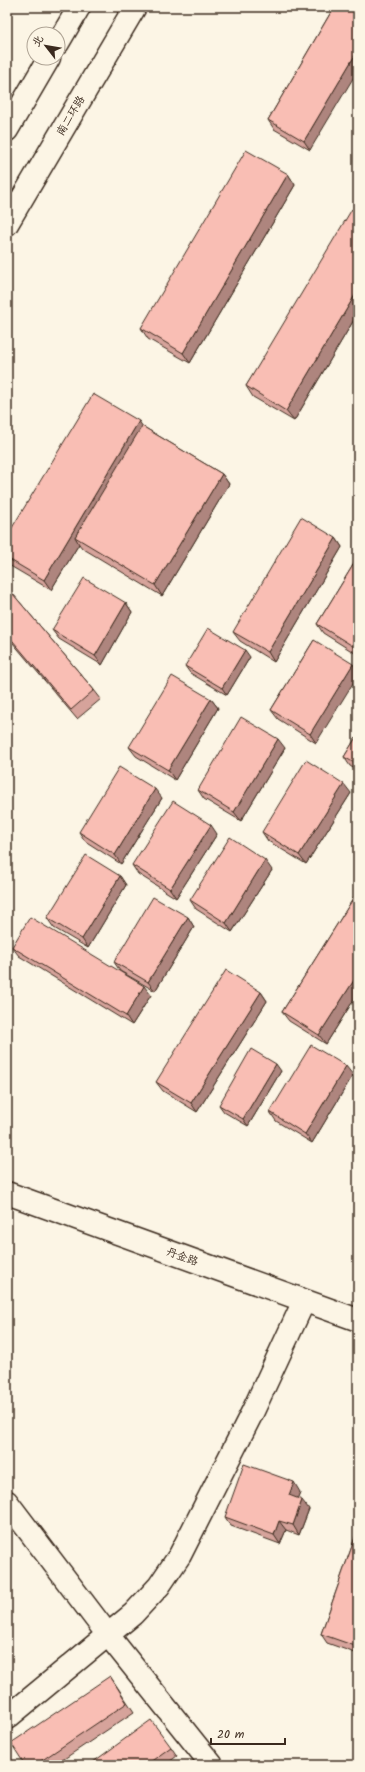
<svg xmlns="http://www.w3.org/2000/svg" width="365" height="1772" font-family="Kalam,'LXGW WenKai TC',sans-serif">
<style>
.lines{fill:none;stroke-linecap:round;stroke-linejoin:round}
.minor-casing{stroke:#3b2a1e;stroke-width:25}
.major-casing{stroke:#3b2a1e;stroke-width:25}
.minor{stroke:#fcf5e5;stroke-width:22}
.major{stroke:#fcf5e5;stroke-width:22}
.wall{fill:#d6a39b;stroke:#3b2a1e}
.shaded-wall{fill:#ae857e;stroke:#3b2a1e}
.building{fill:#f9beb4;stroke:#3b2a1e}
.labels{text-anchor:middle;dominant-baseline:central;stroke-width:3;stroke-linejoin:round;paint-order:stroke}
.street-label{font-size:11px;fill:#3b2a1e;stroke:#fcf5e5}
</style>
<rect width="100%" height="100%" fill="#fcf5e5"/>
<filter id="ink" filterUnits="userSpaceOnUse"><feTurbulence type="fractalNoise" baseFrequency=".025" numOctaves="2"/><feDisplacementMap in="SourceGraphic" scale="8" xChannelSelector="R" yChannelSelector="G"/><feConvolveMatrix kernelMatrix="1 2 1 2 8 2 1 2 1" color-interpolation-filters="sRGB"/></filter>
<g filter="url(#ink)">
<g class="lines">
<g class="minor-casing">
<g id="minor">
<polyline points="7,1502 108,1635 212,1765"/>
<polyline points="7,1718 133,1614 159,1586 180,1555 253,1411 304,1301"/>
</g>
</g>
<g class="major-casing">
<g id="major">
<polyline points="58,43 79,7"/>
<polyline points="7,130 49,58"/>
<polyline points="7,224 135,7"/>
<polyline points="7,1193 358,1320"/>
</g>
</g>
<use href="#minor" class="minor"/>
<use href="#major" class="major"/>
</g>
<g class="wall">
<polygon points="334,7 310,150 274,129 268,120"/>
<polygon points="288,174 295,185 190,363 148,339 141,328"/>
<polygon points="358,213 358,313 294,421 253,397 246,386"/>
<polygon points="142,426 222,474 229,484 162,596 82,548 79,544 51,590 7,564 7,536"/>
<polygon points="336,538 342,547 274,662 240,641 233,632"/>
<polygon points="358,557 358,655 323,633 317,624"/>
<polygon points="7,587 94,690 101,699 77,719 7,636"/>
<polygon points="126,603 132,612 102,665 59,639 52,630"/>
<polygon points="314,640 316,743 278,719 271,710"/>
<polygon points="250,657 227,695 190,673 185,666"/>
<polygon points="211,699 218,708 175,780 136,756 129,747"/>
<polygon points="358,734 358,771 350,766 344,757"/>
<polygon points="285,748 241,821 204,799 198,790"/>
<polygon points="351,793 306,864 268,841 262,832"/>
<polygon points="162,798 121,864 85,841 79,832"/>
<polygon points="217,834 176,898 138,874 132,865"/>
<polygon points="272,870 232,932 196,909 190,900"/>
<polygon points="120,876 126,885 88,948 54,928 47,918"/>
<polygon points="358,891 358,993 326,1044 289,1021 282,1012"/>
<polygon points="188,917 194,927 155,991 120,971 114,962"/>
<polygon points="12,947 151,995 132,1025 19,956"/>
<polygon points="261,992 267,1001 197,1112 163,1091 156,1082"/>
<polygon points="281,1071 248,1126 224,1112 219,1105"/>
<polygon points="353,1075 312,1143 276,1121 270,1112"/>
<polygon points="300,1492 297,1498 309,1509 299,1535 286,1530 280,1544 231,1526 225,1517"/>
<polygon points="358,1529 358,1654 327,1643 321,1634"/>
<polygon points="110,1676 134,1712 55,1765 25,1765"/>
<polygon points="171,1747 177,1756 165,1765 89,1765"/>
</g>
<g class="shaded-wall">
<polygon points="358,50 358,70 310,150 304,141"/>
<polygon points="288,174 295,185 190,363 183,353"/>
<polygon points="358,290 358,313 294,421 286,411"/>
<polygon points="139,421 146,432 75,537 79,544 51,590 44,580"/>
<polygon points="222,474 229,484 162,596 155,585"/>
<polygon points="336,538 342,547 274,662 268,652"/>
<polygon points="126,603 132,612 102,665 95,656"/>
<polygon points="245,650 250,657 227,695 222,688"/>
<polygon points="353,664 358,671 358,675 316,743 310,734"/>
<polygon points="211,699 218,708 175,780 168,770"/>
<polygon points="278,739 285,748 241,821 234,812"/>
<polygon points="344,784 351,793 306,864 299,855"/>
<polygon points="155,789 162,798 121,864 115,855"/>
<polygon points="211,825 217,834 176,898 170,889"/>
<polygon points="265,860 272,870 232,932 226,923"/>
<polygon points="120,876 126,885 88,948 82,939"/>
<polygon points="188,917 194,927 155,991 148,982"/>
<polygon points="358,974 358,993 326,1044 319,1035"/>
<polygon points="144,986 151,995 132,1025 126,1016"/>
<polygon points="261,992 267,1001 197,1112 191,1103"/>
<polygon points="276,1064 281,1071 248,1126 243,1119"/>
<polygon points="346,1066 353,1075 312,1143 305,1134"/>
<polygon points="294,1482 300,1492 295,1505 289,1495"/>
<polygon points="302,1500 309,1509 299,1535 293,1525"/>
<polygon points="279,1521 286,1530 280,1544 274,1535"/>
</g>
<g class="building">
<polygon points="334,7 358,7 358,50 304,141 268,120"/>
<polygon points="246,150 288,174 183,353 141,328"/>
<polygon points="352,209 358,213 358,290 286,411 246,386"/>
<polygon points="93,394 139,421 44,580 7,558 7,536"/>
<polygon points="142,426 222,474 155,585 75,537"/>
<polygon points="301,517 336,538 268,652 233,632"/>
<polygon points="358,557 358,646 356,648 317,624"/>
<polygon points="84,578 126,603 95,656 52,630"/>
<polygon points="7,587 94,690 71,710 7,634"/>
<polygon points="208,628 245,650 222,688 185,666"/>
<polygon points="314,640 353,664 310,734 271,710"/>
<polygon points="172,676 211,699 168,770 129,747"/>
<polygon points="241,717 278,739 234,812 198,790"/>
<polygon points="358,734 358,765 344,757"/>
<polygon points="306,760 344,784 299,855 262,832"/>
<polygon points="119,767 155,789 115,855 79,832"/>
<polygon points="173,801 211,825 170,889 132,865"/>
<polygon points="230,837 265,860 226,923 190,900"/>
<polygon points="86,855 120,876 82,939 47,918"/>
<polygon points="358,891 358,974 319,1035 282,1012"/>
<polygon points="153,897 188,917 148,982 114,962"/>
<polygon points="30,917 144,986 126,1016 12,947"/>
<polygon points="226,970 261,992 191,1103 156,1082"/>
<polygon points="311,1045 346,1066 305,1134 270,1112"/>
<polygon points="251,1049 276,1064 243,1119 219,1105"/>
<polygon points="244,1464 294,1482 289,1495 302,1500 293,1525 279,1521 274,1535 225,1517"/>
<polygon points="358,1529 358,1647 321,1634"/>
<polygon points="110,1676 127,1703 35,1765 25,1765 11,1743"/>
<polygon points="151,1720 171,1747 146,1765 89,1765"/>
</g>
</g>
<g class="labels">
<g class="street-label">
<text transform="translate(71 116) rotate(-59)">南二环路</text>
<text transform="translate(182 1257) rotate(20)">丹金路</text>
</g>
</g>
<rect width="365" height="1772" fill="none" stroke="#fcf5e5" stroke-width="24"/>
<rect x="12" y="12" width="341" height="1748" fill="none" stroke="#3b2a1e" stroke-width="1.5" filter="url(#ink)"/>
<g transform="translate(46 46) rotate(301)"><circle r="19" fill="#fcf5e5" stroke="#afa495"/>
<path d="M0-3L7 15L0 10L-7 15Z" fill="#3b2a1e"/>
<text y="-6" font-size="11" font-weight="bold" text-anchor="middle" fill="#3b2a1e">北</text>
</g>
<path d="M211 1738v6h74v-6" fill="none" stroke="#3b2a1e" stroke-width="2"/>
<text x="217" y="1738" font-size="12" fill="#3b2a1e" stroke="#fcf5e5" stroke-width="3" paint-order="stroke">20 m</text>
</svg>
